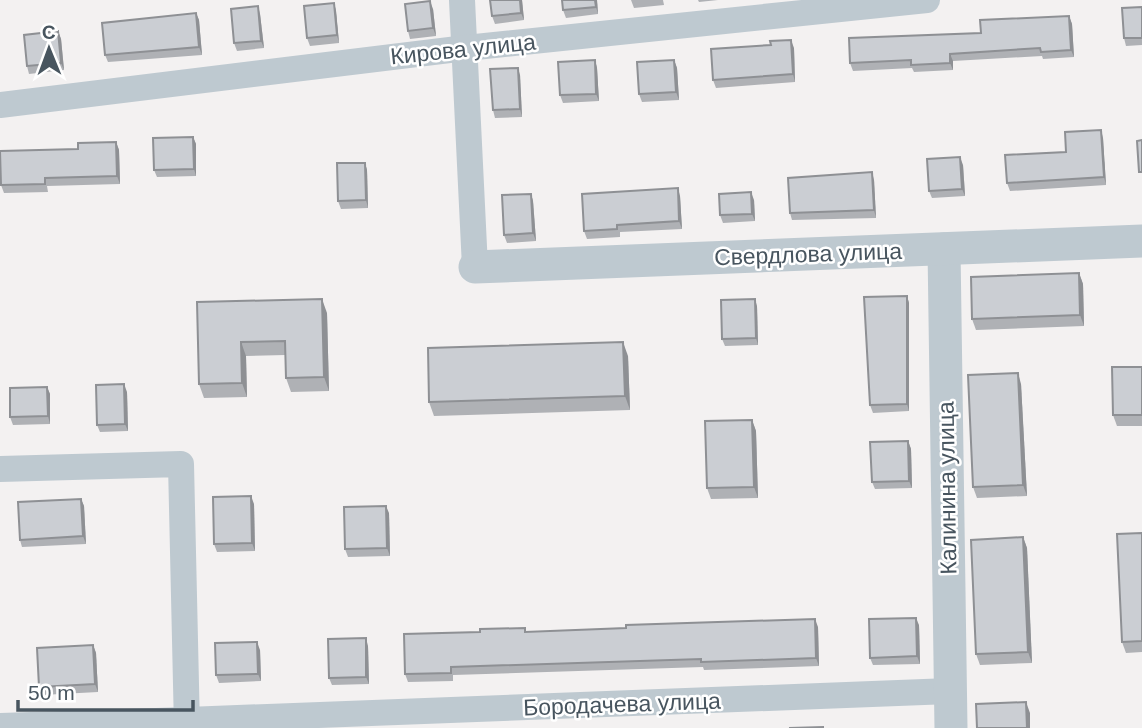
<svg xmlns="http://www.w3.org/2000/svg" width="1142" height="728" font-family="Arial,sans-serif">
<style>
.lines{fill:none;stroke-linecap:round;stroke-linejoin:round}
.minor{stroke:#bec9d0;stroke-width:26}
.tertiary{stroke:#bec9d0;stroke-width:33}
.wall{fill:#afb1b5}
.shaded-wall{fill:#8e9094}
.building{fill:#cbced3;stroke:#8e9094;stroke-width:2}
.labels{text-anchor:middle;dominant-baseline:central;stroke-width:5;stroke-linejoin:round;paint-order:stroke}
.street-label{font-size:23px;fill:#48555f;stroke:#fff}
</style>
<rect width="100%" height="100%" fill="#f3f1f1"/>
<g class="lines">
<g class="minor">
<polyline points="462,0 475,267"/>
<polyline points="0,105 466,48 927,0"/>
<polyline points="0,469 181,464 187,728"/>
<polyline points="0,726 187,720 950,691"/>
</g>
<g class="tertiary">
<polyline points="944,249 951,728"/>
<polyline points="475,267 1142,241"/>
</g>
</g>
<g class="wall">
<polygon points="522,0 524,20 495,24 492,16"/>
<polygon points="562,0 597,0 598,14 566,18 563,10"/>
<polygon points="631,0 663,0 664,5 634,8"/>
<polygon points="698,0 718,0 699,2"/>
<polygon points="334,3 336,11 339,43 310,46 307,38"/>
<polygon points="1142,7 1142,45 1126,46 1124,38"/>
<polygon points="433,9 436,36 410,39 408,31"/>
<polygon points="196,13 199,20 202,55 108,62 105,55"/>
<polygon points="260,14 264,48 237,51 234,43"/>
<polygon points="1069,16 1072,24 1074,57 1043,59 1042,56 953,61 953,70 914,72 912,68 853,71 850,63 981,33"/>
<polygon points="58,31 61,39 64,70 29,74 27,66"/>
<polygon points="794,48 795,82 716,88 713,80"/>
<polygon points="595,60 597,68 599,101 563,103 560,95"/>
<polygon points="674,60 677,68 679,100 642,102 639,94"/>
<polygon points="520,75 522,117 495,118 493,110"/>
<polygon points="193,137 196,144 196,176 157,177 154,170"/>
<polygon points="1103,138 1106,185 1010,191 1007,183 1066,152"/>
<polygon points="116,142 119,150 120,184 47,186 48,192 4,193 1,185 78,149"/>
<polygon points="365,163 367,170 368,208 341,209 338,201"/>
<polygon points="963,165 965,196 932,198 929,191"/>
<polygon points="874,180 876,218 792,220 790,213"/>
<polygon points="531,194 533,201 536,241 507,243 504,235"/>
<polygon points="680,196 682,229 620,232 620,237 587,239 584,231"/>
<polygon points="754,200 755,221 723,223 720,215"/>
<polygon points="1079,273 1083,284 1084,326 976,330 972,319"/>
<polygon points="907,296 909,303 909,411 873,413 870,405"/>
<polygon points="197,302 327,313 329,391 291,392 286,378 285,355 246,356 247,397 204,398 199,384"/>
<polygon points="757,306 758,345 725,346 722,339"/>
<polygon points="628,356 630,410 434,416 429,402"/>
<polygon points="1142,367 1142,426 1117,426 1113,415"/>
<polygon points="1021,384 1027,496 977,498 973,487"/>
<polygon points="47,387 50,394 50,424 13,425 10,417"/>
<polygon points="127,392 128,431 100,432 97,425"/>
<polygon points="752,420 756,431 758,498 711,499 707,488"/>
<polygon points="908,441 911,449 912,488 875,489 872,482"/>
<polygon points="81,499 84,506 86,544 22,547 20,540"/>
<polygon points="254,504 255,551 217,552 214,544"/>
<polygon points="389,513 390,556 348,557 345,549"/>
<polygon points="1142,533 1142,652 1126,653 1122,642"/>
<polygon points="1023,537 1027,548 1032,663 980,665 976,654"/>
<polygon points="919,625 920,664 873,665 870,658"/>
<polygon points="818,627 819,666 704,670 703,667 453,675 453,681 408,682 405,674 480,632 525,628 526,632"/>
<polygon points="93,645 96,653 98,692 42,695 39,687"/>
<polygon points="368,646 369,684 332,685 329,678"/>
<polygon points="260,650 261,681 219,683 216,675"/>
</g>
<g class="shaded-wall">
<polygon points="520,0 522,0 524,20 521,13"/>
<polygon points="595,0 597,0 598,14 596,7"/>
<polygon points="430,1 433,9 436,36 433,28"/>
<polygon points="334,3 336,11 339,43 337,35"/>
<polygon points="258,6 260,14 264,48 261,41"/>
<polygon points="196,13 199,20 202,55 199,47"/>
<polygon points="1069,16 1072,24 1074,57 1071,50"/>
<polygon points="58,31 61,39 64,70 61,63"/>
<polygon points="791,40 794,48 795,82 793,74"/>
<polygon points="950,54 953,61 953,70 950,63"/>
<polygon points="595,60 597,68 599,101 596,94"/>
<polygon points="674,60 677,68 679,100 676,92"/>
<polygon points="518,68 520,75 522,117 520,109"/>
<polygon points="1101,130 1103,138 1106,185 1104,177"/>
<polygon points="193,137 196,144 196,176 194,169"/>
<polygon points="116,142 119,150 120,184 117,176"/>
<polygon points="960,157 963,165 965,196 962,189"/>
<polygon points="365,163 367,170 368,208 366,200"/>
<polygon points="872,172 874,180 876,218 874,210"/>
<polygon points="678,188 680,196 682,229 679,221"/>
<polygon points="751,192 754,200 755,221 752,214"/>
<polygon points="531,194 533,201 536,241 533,233"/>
<polygon points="1079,273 1083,284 1084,326 1080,315"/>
<polygon points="907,296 909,303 909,411 907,404"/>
<polygon points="322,299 327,313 329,391 324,377"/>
<polygon points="755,299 757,306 758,345 756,338"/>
<polygon points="241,342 246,356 247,397 242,383"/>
<polygon points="623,342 628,356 630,410 625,396"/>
<polygon points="1018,373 1021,384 1027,496 1023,485"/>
<polygon points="124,384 127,392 128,431 125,424"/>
<polygon points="47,387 50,394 50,424 48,416"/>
<polygon points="752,420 756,431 758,498 754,487"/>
<polygon points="908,441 911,449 912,488 909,481"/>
<polygon points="251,496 254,504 255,551 252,543"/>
<polygon points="81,499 84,506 86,544 83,536"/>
<polygon points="386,506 389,513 390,556 387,548"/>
<polygon points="1023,537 1027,548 1032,663 1028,652"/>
<polygon points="916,618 919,625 920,664 917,656"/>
<polygon points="815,619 818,627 819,666 816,658"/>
<polygon points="366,638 368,646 369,684 366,677"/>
<polygon points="257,642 260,650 261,681 258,674"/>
<polygon points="93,645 96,653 98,692 95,684"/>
<polygon points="1026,702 1030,713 1030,728 1027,728"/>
</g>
<g class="building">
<polygon points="490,0 520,0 521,13 492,16"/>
<polygon points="562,0 595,0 596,7 563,10"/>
<polygon points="430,1 433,28 408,31 405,4"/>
<polygon points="334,3 337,35 307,38 304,6"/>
<polygon points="258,6 261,41 234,43 231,9"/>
<polygon points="1142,7 1142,38 1124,38 1122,8"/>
<polygon points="196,13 199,47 105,55 102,23"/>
<polygon points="1069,16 1071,50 1041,52 1040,48 950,54 950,63 911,65 911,60 850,63 849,38 981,33 980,20"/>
<polygon points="58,31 61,63 27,66 24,35"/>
<polygon points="791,40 793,74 713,80 711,49 771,45 770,41"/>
<polygon points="595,60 596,94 560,95 558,62"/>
<polygon points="674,60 676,92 639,94 637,62"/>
<polygon points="518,68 520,109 493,110 490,69"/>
<polygon points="1101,130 1104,177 1007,183 1005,155 1066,152 1065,132"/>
<polygon points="193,137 194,169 154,170 153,138"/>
<polygon points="1142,140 1142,172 1139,172 1137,141"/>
<polygon points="116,142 117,176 45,178 45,184 1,185 0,151 78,149 78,143"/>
<polygon points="960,157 962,189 929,191 927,159"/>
<polygon points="337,163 365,163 366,200 338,201"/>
<polygon points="872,172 874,210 790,213 788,178"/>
<polygon points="678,188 679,221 617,225 617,229 584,231 582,194"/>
<polygon points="751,192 752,214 720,215 719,194"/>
<polygon points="531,194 533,233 504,235 502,195"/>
<polygon points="1079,273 1080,315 972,319 971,277"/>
<polygon points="907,296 907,404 870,405 864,297"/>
<polygon points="322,299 324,377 286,378 285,341 241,342 242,383 199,384 197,302"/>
<polygon points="755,299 756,338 722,339 721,300"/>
<polygon points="623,342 625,396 429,402 428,348"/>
<polygon points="1112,367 1142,367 1142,415 1113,415"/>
<polygon points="1018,373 1023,485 973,487 968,375"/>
<polygon points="124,384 125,424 97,425 96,385"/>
<polygon points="47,387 48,416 10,417 10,388"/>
<polygon points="752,420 754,487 707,488 705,421"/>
<polygon points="908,441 909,481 872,482 870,442"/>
<polygon points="251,496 252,543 214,544 213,497"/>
<polygon points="81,499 83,536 20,540 18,502"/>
<polygon points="386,506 387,548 345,549 344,507"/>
<polygon points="1142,533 1142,641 1122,642 1117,534"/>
<polygon points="1023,537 1028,652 976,654 971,540"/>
<polygon points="916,618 917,656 870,658 869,619"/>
<polygon points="815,619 816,658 701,662 701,659 451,667 451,673 405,674 404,634 480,632 480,629 525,628 525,632 626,628 626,625"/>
<polygon points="366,638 366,677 329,678 328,639"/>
<polygon points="257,642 258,674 216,675 215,643"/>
<polygon points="93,645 95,684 39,687 37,648"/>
<polygon points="1026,702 1027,728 977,728 976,704"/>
<polygon points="823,727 823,728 789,728"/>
</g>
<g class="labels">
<g class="street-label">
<text transform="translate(463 49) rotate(-6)">Кирова улица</text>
<text transform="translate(808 254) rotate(-2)">Свердлова улица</text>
<text transform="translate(947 488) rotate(-91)">Калинина улица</text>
<text transform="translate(622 704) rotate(-2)">Бородачева улица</text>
</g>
</g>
<g transform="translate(49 49) rotate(359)" stroke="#ffffff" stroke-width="5" paint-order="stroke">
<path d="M0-5L12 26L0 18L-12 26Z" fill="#48555f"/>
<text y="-10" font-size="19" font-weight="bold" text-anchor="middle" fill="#48555f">С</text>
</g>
<path d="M18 700v10h175v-10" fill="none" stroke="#48555f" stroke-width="3.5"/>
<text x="28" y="700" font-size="21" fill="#48555f" stroke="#ffffff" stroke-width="5" paint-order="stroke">50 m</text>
</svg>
